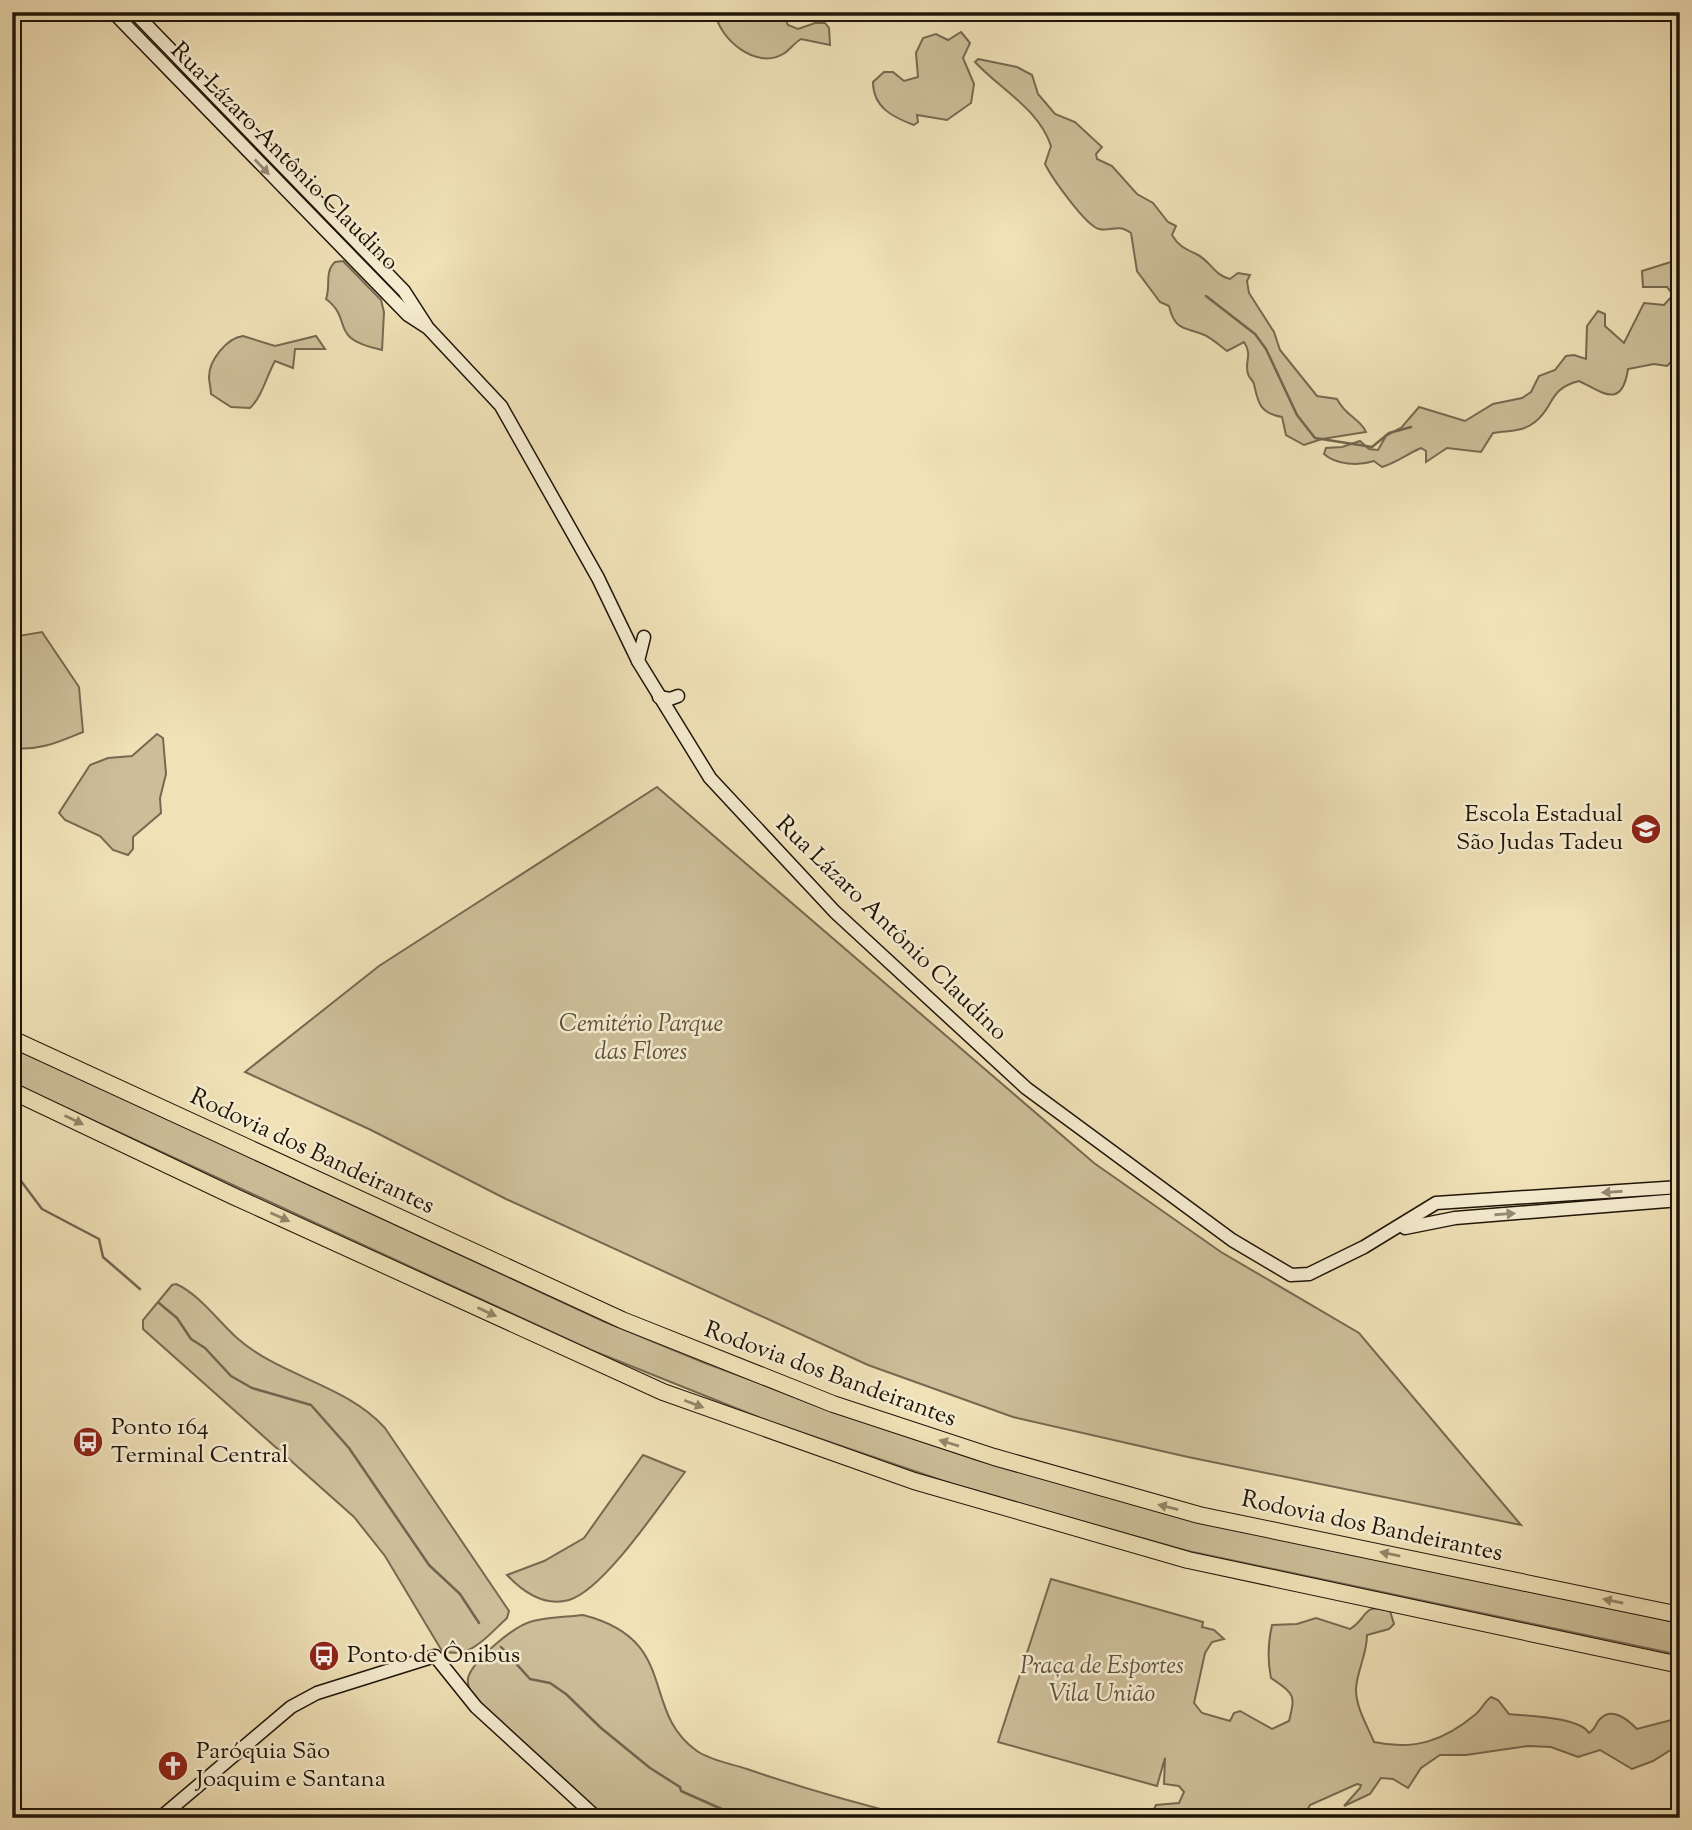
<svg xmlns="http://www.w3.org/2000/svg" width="1692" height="1830" font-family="'Sorts Mill Goudy',serif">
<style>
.green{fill:#ccbe99;stroke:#766950;stroke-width:2}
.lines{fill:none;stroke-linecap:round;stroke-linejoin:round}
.stream{stroke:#72654e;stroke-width:2.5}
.secondary-casing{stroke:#1f1408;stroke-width:15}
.highway-casing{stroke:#1f1408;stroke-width:18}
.secondary{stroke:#f5ecd0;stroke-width:12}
.highway{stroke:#f0e1b7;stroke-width:16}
.oneway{fill:#958b76}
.oneway2{fill:#928568}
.labels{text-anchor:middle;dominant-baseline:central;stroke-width:5;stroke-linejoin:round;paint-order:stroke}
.street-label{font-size:24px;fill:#1f1408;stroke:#f5ecd0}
.poi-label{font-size:24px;fill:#1f1408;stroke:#f5ecd0;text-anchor:start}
.park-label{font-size:24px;font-style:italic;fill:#5c503b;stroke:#f5ecd0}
</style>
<rect width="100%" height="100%" fill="#f0e1b7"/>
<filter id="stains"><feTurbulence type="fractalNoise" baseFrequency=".00286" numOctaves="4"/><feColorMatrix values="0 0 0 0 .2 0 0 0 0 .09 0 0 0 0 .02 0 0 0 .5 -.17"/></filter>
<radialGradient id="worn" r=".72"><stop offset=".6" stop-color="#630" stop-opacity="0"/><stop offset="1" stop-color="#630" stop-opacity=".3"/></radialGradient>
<g class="green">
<path d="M715,12H782L788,25L798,29L815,23H825L829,28L830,45L801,39C794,43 790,50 783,54C756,70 719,39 715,12Z"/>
<path d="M961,32L970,43L963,58L974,84L971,103L947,120L917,115L918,122L914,125C892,117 873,107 873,82L884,72H893L904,81L918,77L916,53L923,38L936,34L948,40Z"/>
<path d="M978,59L1017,67L1032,75L1038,94L1055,114L1075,122L1102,147L1096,154L1097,159L1112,166L1137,194L1153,203L1168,222L1176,226L1172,235C1179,247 1186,249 1198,255C1211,262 1214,275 1230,279L1238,273L1250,275L1247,281L1249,293L1274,332L1280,350L1317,396L1337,399C1346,417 1360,418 1366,432L1322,439L1304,445L1286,435L1282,417C1259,413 1258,402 1254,384C1253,380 1249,378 1248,374C1244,361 1253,356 1244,342L1227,351C1220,346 1211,337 1202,334C1183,327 1175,330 1169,306L1160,302L1137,271L1131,233C1116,223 1113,232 1099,229C1086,226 1052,178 1045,164L1051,146C1039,109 1001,90 975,62Z"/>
<path d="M1680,249V308L1675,317C1678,336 1684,350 1667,366L1654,364L1628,369C1622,410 1602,392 1579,381C1548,389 1555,406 1535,422C1521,433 1507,430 1493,433L1481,452L1447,448L1426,462V451L1421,448C1407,454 1396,463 1382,467L1374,461C1359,466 1336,465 1324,454L1326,448L1342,447L1360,441L1369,449L1378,450L1386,436L1402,427L1419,407L1465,421L1493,404L1522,398L1531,392L1539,376L1555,370L1566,356L1574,355L1586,359L1587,326L1598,311L1605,314V326L1624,343L1644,303L1664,305L1673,295L1667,287H1643L1642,271L1671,262Z"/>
<path d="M343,261L381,300L384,312L382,350C326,338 355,321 326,299C331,286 324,272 335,262Z"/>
<path d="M243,336L275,346L316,336L325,349H295L293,368L275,361C267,375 262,397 250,408L231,407L211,394C211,388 209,382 209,377C209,360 227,338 243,336Z"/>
<path d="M42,632L79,687L83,732C58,742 40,751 12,748V637Z"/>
<polygon points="157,734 163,738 166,774 160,798 161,813 133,837 133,849 128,855 113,850 100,836 65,820 59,813 90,765 108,758 132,756"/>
<polygon points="657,787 1094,1163 1221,1252 1359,1333 1521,1525 1188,1457 1013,1417 868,1365 506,1199 371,1130 245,1072 379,966"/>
<polygon points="12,1047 603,1321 705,1363 870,1424 977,1460 1195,1521 1680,1623 1680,1655 1188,1551 967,1489 768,1421 591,1350 12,1083"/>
<path d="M176,1284C199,1294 218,1321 237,1338C281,1377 345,1384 385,1428L509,1611L507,1618C488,1635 471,1660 442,1651L385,1556L354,1517L143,1329V1320L172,1285Z"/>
<path d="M643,1455L685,1472C661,1503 604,1590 569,1600C544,1607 522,1591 507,1575L544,1561L584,1538Z"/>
<path d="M1051,1579L1203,1622L1202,1627L1214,1630L1224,1639L1212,1642L1205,1653L1194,1703L1202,1713L1230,1721L1234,1713L1240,1711L1272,1729L1289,1721C1296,1694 1294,1694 1271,1678C1267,1659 1268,1643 1272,1625L1297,1624L1316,1618L1350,1629C1369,1618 1361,1602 1390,1611L1394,1624L1389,1629L1367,1635C1367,1655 1357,1670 1356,1689C1356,1708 1367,1725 1374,1742C1415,1751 1445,1740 1476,1714C1482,1709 1484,1702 1491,1697L1498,1700L1509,1714C1528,1716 1579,1717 1589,1733C1596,1729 1595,1724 1600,1719C1612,1706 1628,1720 1637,1729L1675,1719L1680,1721V1744L1653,1761L1632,1769L1600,1750L1578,1757L1551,1747L1528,1746L1466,1755H1440L1421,1768L1408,1788L1393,1779L1381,1778L1370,1794L1344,1806L1360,1788L1361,1785L1357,1784L1310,1805L1305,1814L1293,1818H1150L1156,1805L1179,1803L1184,1792L1179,1786L1164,1784L1165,1758L1157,1786L998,1742Z"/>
<path d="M583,1615C681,1640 639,1710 697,1751C710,1760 731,1764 747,1769C802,1788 859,1804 916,1818H607L553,1773L471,1694C469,1689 467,1684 468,1678C473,1660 515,1625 533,1621C549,1617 567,1617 583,1615Z"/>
</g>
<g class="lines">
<g class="stream">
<polyline points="1206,296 1255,334 1266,349 1297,415 1315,438 1372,447 1389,433 1411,427"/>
<polyline points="12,1169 42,1209 99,1239 103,1257 140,1289"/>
<polyline points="159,1303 177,1318 191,1339 205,1348 231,1376 252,1388 311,1405 349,1448 429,1565 460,1594 479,1623"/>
<polyline points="501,1647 530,1679 550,1683 566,1694 601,1728 650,1768 680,1787 681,1791 742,1818"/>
</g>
<g class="secondary-casing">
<g id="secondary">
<polyline points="113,12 408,315 428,328 501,406 598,578 638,661 710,778 835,912 1026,1088 1232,1240 1291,1275 1309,1274 1364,1247 1436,1203 1680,1187"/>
<polyline points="134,12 404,291 426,325"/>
<polyline points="638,661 644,637"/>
<polyline points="659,697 670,699 678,696"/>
<polyline points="1405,1228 1455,1218 1680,1200"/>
<polyline points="160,1818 291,1707 317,1693 435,1656 476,1707 597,1818"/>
</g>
</g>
<g class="highway-casing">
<g id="highway">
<polyline points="12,1039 622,1320 833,1404 994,1457 1199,1515 1680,1615"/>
<polyline points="12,1091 233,1196 663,1392 914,1481 1188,1560 1680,1665"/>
</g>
</g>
<use href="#secondary" class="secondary"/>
<use href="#highway" class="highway"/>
</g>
<defs><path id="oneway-solid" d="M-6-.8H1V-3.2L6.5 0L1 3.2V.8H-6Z" transform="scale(1.75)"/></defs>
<g class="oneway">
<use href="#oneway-solid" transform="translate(262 167) rotate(46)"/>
<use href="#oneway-solid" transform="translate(1612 1192) rotate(176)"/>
<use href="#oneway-solid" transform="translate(1505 1214) rotate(-4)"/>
</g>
<g class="oneway2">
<use href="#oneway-solid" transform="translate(74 1120) rotate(26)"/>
<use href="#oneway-solid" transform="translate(280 1217) rotate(24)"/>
<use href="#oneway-solid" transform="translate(487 1312) rotate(25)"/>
<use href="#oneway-solid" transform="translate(694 1404) rotate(21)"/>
<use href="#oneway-solid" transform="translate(949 1443) rotate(-163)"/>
<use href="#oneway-solid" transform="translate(1168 1507) rotate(-166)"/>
<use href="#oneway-solid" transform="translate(1390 1554) rotate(-169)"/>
<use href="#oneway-solid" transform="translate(1613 1601) rotate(-168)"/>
</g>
<defs>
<g id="school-disc" transform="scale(1.575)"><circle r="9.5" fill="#8f2418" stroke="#f5ecd0"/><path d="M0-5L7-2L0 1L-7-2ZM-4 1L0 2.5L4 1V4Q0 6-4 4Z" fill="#fff"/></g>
<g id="bus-disc" transform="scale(1.575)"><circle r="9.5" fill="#8f2418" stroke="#f5ecd0"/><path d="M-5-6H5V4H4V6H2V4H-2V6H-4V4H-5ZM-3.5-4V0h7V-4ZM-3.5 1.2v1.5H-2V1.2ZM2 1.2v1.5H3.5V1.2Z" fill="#fff"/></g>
<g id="church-disc" transform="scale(1.575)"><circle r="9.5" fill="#8f2418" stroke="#f5ecd0"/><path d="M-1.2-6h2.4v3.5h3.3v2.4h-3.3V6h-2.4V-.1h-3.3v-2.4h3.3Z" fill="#fff"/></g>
</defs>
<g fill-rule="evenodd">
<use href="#school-disc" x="1646" y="829"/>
<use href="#bus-disc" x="88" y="1442"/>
<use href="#bus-disc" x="324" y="1656"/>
<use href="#church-disc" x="173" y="1766"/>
</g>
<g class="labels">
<g class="street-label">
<text transform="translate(284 157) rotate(45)">Rua Lázaro Antônio Claudino</text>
<text transform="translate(891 929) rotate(44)">Rua Lázaro Antônio Claudino</text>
<text transform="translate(312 1152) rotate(25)">Rodovia dos Bandeirantes</text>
<text transform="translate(830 1375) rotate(20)">Rodovia dos Bandeirantes</text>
<text transform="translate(1372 1527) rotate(12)">Rodovia dos Bandeirantes</text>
</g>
<g class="poi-label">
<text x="1623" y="815" text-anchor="end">Escola Estadual<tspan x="1623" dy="28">São Judas Tadeu</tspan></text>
<text x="111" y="1428">Ponto 164<tspan x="111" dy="28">Terminal Central</tspan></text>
<text x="347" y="1656">Ponto de Ônibus</text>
<text x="196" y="1752">Paróquia São<tspan x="196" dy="28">Joaquim e Santana</tspan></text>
</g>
<g class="park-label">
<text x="641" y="1025">Cemitério Parque<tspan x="641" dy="28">das Flores</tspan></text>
<text x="1102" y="1667">Praça de Esportes<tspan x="1102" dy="28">Vila União</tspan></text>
</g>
</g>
<rect width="1692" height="1830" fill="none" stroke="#f0e1b7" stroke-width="42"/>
<rect x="14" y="14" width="1664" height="1802" fill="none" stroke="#1f1408" stroke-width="3.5"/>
<rect x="21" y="21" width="1650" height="1788" fill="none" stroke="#1f1408" stroke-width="2"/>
<rect width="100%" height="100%" filter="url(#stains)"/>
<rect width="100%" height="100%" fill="url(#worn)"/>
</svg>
